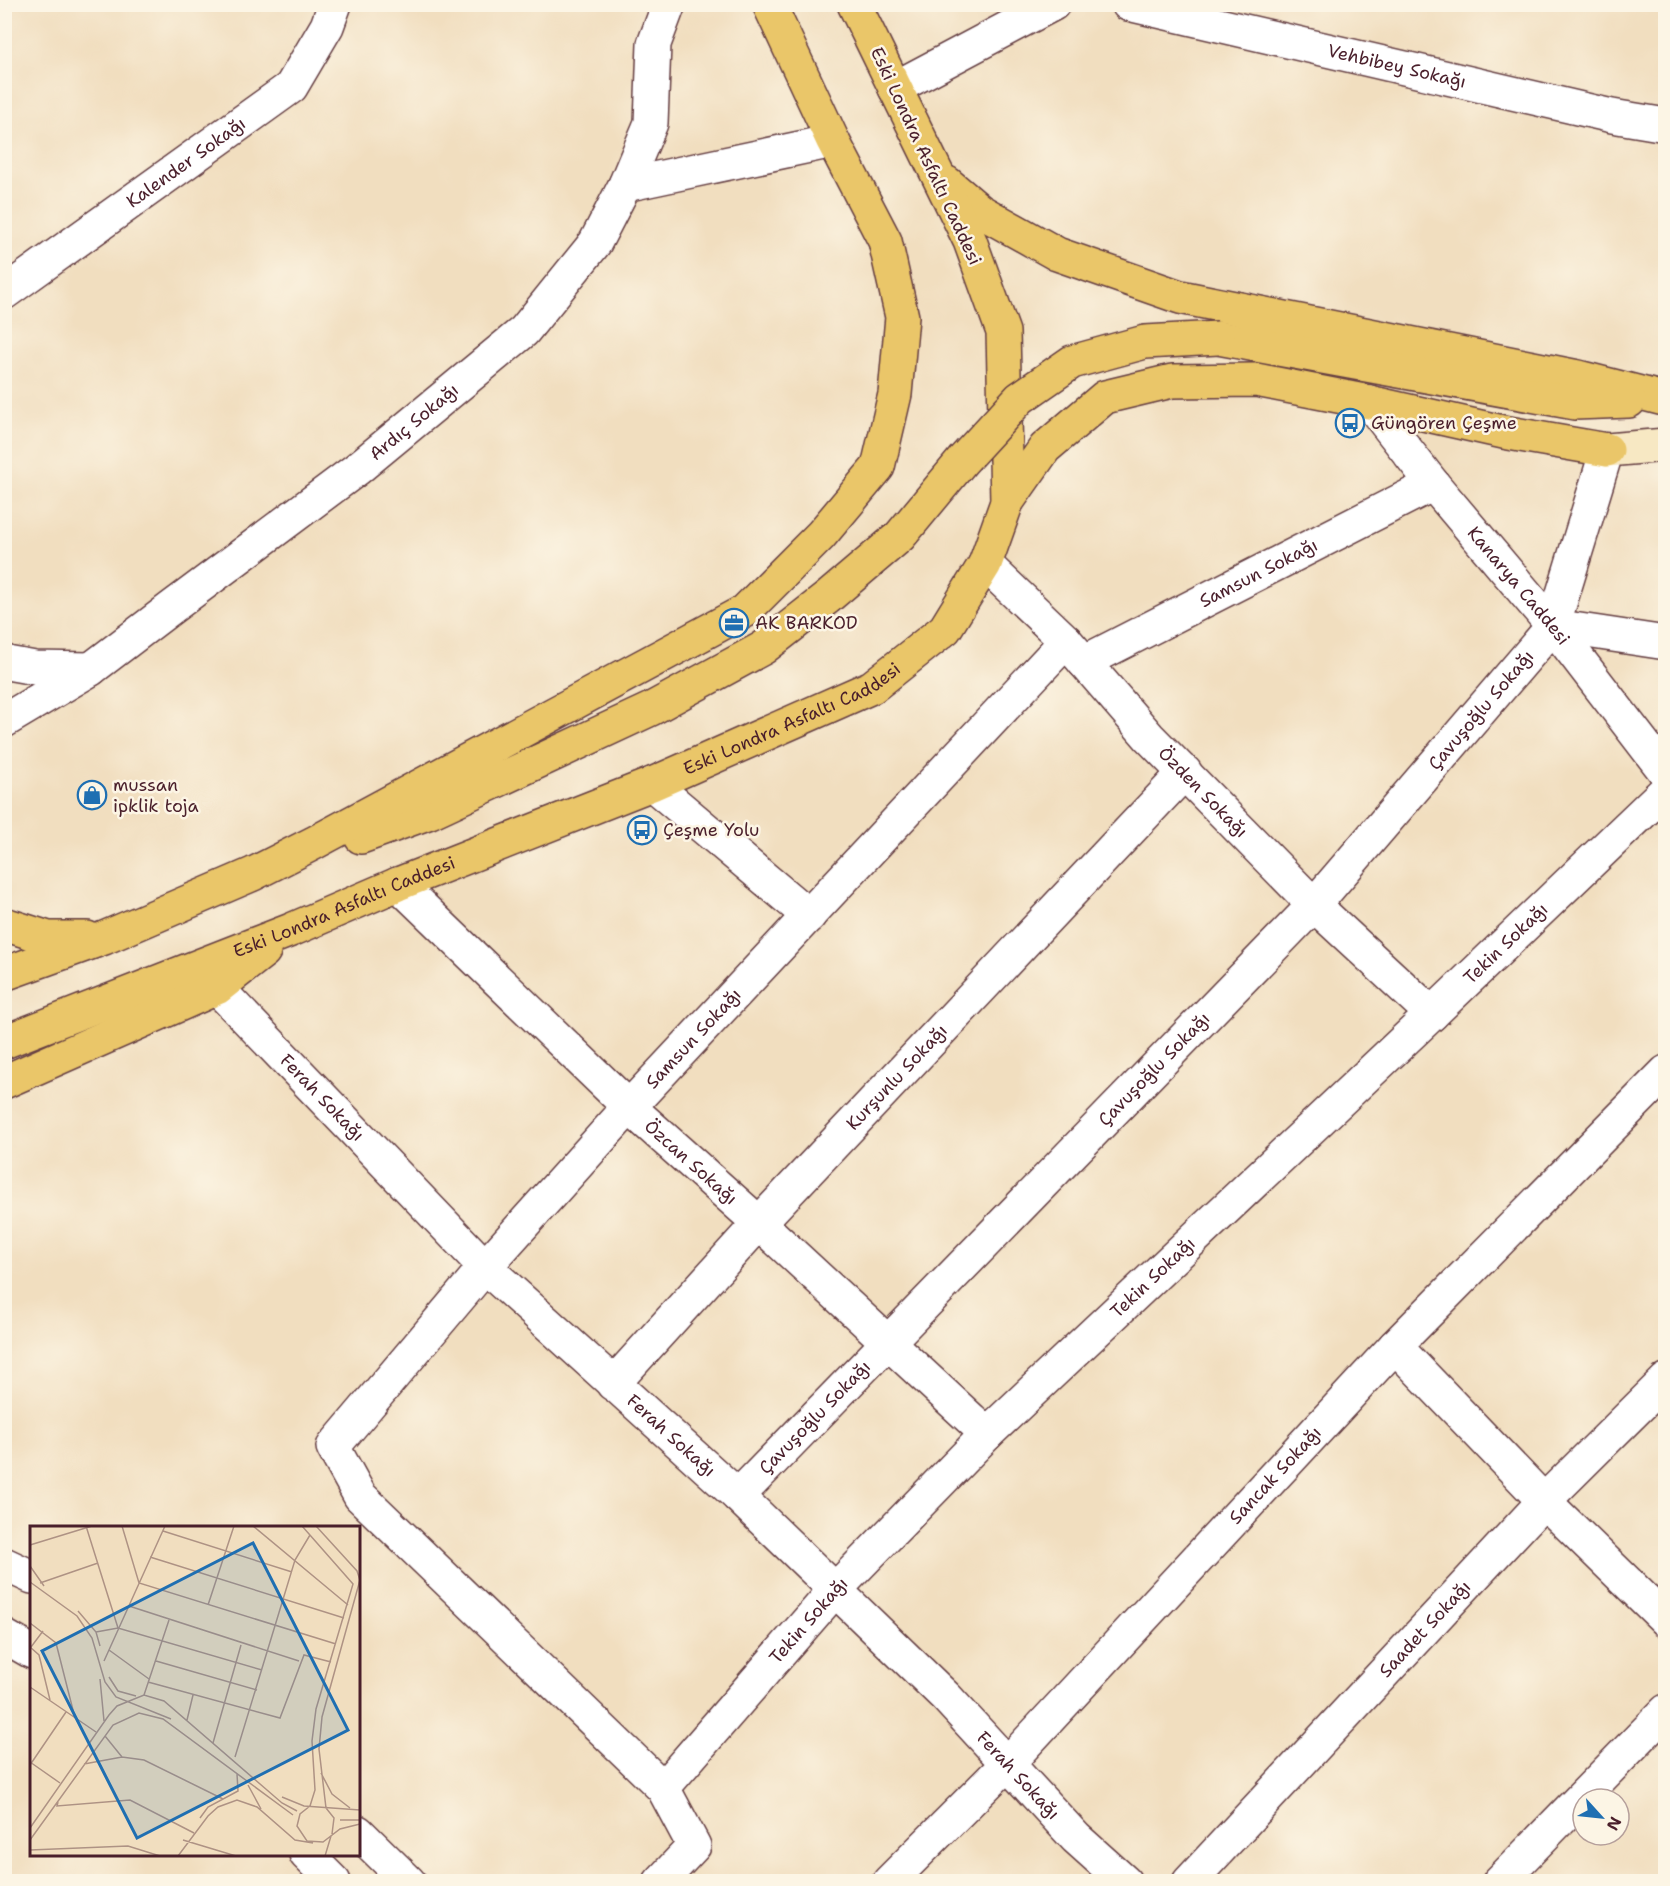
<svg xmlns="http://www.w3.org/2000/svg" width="1670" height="1886" font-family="'Shantell Sans',sans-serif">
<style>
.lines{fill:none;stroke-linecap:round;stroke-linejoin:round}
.minor-casing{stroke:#633c41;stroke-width:36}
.tertiary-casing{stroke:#633c41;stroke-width:36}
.secondary-casing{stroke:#633c41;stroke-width:36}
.primary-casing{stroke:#633c41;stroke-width:36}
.minor{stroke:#fff;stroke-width:33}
.tertiary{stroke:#fff;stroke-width:33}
.secondary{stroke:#f7e8c3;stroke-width:33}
.primary{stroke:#eac669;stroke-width:33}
.primary-bridge-casing{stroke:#633c41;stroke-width:36;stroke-linecap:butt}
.primary-bridge{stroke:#eac669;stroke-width:33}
.labels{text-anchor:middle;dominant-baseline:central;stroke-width:5;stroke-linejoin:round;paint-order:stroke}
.street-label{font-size:18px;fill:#4a1f2b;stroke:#fcf5e5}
.poi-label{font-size:18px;fill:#4a1f2b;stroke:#fcf5e5;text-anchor:start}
.inset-road{fill:none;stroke:#ae9284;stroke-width:1.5}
.view{fill:#1f6fb2;fill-opacity:0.15;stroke:#1f6fb2;stroke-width:3}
.inset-edge{fill:none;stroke:#4a1f2b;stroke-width:3}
</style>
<rect width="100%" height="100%" fill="#fcf5e5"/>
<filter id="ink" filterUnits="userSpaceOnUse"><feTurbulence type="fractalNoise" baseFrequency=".0167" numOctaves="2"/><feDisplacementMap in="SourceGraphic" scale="12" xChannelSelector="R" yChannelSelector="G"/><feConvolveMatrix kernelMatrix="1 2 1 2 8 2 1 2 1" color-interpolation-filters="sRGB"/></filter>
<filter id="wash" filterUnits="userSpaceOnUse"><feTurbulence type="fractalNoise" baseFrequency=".008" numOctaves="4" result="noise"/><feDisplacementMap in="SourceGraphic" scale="24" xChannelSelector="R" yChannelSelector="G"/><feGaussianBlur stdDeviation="1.35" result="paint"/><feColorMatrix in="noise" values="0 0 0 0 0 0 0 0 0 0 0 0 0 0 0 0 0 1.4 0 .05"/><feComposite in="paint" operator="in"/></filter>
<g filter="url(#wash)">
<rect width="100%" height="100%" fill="#f1debf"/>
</g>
<g filter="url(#ink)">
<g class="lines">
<g class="minor-casing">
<g id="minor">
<path id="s1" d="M1128,4L1612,116L1666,125"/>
<polyline points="895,88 1053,4"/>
<polyline points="625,185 833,141"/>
<path id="s2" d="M4,293L291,87L327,26L335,4"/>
<path id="s3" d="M985,564L1066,641L1149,737L1314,905L1432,1014"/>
<polyline points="1553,626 1666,643"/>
<polyline points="4,661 7,663 35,668 91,669"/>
<path id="s4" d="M1084,662L1433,484"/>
<path id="s5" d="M4,721L91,669L171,608L357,469L524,331L595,243L625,185L651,123L654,44L669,4"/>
<polyline points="652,784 809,916"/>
<path id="s6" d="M398,884L629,1107L759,1223L987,1434"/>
<path id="s7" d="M217,988L485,1267L738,1496L946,1697L1076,1838L1125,1882"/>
<polyline points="1395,1346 1544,1501 1666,1620"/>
<path id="s8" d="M613,1384L759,1223L1185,772"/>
<path id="s9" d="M738,1496L1314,905L1553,626L1607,450"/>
<path id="s10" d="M663,1788L834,1591L987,1434L1432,1014L1666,790"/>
<path id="s11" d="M660,1882L694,1846L663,1788L360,1496L333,1447L485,1267L629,1107L1066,641"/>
<path id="s12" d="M889,1882L1007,1764L1395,1346L1666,1072"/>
<path id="s13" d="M1189,1882L1544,1501L1666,1380"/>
<polyline points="1499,1882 1666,1711"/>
</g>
</g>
<g class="tertiary-casing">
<g id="tertiary">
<path id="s14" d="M1369,402L1433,484L1553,626L1666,773"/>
<polyline points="4,1564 32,1577"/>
<polyline points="4,1636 32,1652"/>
<polyline points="358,1832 409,1882"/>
<polyline points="306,1854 334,1882"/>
</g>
</g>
<g class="secondary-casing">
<polyline id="secondary" points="1607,450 1666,445"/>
</g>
<g class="primary-casing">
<g id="primary">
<polyline points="947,183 980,211 1057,254 1180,297 1578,377 1664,399"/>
<polyline points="1218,338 1575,403 1629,401"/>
<polyline points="1007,502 1045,448 1105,397 1172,381 1256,380 1369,402 1503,432 1607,450"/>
<polyline points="361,837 430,812 651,709 763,648 827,598"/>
<polyline points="4,924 48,938 87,938"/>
<polyline points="4,974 104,938 253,874 314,843 745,611 821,535 878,467 895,394 902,317 885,241 833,141 769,4"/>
<path id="s15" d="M4,1042L291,930L398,884L652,784L872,687L945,629L985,564L1007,502L1003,332L970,241L854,4"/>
<polyline points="4,1082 217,988 264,951"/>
</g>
</g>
<use href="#minor" class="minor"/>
<use href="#tertiary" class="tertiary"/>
<use href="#secondary" class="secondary"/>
<use href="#primary" class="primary"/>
<g class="primary-bridge-casing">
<polyline id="primary-bridge" points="827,598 900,536 963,460 1020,398 1072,362 1145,342 1218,338"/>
</g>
<use href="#primary-bridge" class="primary-bridge"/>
</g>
</g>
<defs>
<g id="bus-ring" transform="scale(1.5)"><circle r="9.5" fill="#fcf5e5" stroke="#1f6fb2" stroke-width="1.5"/><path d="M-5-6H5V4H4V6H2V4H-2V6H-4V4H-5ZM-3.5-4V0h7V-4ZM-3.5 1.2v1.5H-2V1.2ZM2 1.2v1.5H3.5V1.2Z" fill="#1f6fb2"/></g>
<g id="office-ring" transform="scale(1.5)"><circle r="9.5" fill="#fcf5e5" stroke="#1f6fb2" stroke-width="1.5"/><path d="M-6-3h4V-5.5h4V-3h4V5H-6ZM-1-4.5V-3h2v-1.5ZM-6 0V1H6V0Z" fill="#1f6fb2"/></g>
<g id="shop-ring" transform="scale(1.5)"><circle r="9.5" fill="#fcf5e5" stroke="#1f6fb2" stroke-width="1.5"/><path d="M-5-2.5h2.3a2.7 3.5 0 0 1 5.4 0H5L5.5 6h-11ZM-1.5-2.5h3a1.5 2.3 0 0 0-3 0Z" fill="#1f6fb2"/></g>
</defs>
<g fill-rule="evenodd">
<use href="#bus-ring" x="1350" y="423"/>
<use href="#office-ring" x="734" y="623"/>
<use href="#shop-ring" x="92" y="795"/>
<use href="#bus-ring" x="642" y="830"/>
</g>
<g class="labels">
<g class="street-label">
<text stroke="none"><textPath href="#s1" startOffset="276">Vehbibey Sokağı</textPath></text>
<text transform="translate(926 156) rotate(65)">Eski Londra Asfaltı Caddesi</text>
<text stroke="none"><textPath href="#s2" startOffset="224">Kalender Sokağı</textPath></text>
<text stroke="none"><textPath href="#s5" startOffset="508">Ardıç Sokağı</textPath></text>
<text stroke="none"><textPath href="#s4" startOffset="196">Samsun Sokağı</textPath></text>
<text stroke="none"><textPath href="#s14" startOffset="237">Kanarya Caddesi</textPath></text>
<text stroke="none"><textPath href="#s9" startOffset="1082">Çavuşoğlu Sokağı</textPath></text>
<text stroke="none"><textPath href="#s15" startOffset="852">Eski Londra Asfaltı Caddesi</textPath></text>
<text stroke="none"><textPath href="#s3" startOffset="316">Özden Sokağı</textPath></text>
<text stroke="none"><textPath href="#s15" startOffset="366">Eski Londra Asfaltı Caddesi</textPath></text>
<text stroke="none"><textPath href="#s10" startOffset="1194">Tekin Sokağı</textPath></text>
<text stroke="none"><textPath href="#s11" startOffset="1137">Samsun Sokağı</textPath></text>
<text stroke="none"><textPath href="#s9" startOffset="596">Çavuşoğlu Sokağı</textPath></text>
<text stroke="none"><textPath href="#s8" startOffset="418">Kurşunlu Sokağı</textPath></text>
<text stroke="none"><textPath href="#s7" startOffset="152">Ferah Sokağı</textPath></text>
<text stroke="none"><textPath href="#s6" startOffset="404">Özcan Sokağı</textPath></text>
<text stroke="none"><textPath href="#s10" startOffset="708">Tekin Sokağı</textPath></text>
<text stroke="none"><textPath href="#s9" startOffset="110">Çavuşoğlu Sokağı</textPath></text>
<text stroke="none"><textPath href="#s7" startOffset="638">Ferah Sokağı</textPath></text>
<text stroke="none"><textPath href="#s12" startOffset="561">Sancak Sokağı</textPath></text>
<text stroke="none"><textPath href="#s10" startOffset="222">Tekin Sokağı</textPath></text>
<text stroke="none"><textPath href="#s13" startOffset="346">Saadet Sokağı</textPath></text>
<text stroke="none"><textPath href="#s7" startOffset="1124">Ferah Sokağı</textPath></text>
</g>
<g class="poi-label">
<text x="1371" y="423">Güngören Çeşme</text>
<text x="755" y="623">AK BARKOD</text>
<text x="113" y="785">mussan<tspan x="113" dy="21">ipklik toja</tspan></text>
<text x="663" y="830">Çeşme Yolu</text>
</g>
</g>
<g transform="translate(30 1526)">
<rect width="330" height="330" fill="#f1debf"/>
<path class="inset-road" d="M56,0L88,102M92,0L109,57L306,118M223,0L318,79M272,0L323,58L286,183L282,215L285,264L280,280M286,0L327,45L330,54L292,191L289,223L296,282M133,5L262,46M0,19L62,0M120,31L314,92M0,40L14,60M0,56L47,90L62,112L75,156L86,171L141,193M10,57L68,37M178,79L204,0M99,80L269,135M48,85L66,106L70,120M0,97L26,117L45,192M66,106L88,102L232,144M0,121L9,129L20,174M1,121L13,105M79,124L119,153M74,135L135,0M126,135L227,164M79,151L88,165L106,170M70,153L74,195M118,156L250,192L274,129L301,136M0,161L66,206M114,169L139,94M157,194L163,169M75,210L92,231M183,217L211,119M205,231L265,34L280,9M0,236L30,257M54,238L92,231L114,234L193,273M0,239L36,186M291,247L302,268L320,282M218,259L231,283M252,271L274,280L330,284M28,276L27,280L100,274L164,307M280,280L270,288L267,300L277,315L293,316L310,303L330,298M296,282L304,292L302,308M170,292L178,281L208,265L207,248M310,294H330M0,302L79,189L87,180L114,169L134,175L252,277L267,285M0,314L83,199L109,187L133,193L263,289M153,314L206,330M0,324L98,320L130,330M148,330L178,290L188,281L207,274L227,281L265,314L283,317M295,330L301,310"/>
<path class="view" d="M223,17L318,204L107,312L12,125Z"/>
<rect width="330" height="330" class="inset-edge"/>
</g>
<rect width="1670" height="1886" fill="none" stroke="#fcf5e5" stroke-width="24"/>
<g transform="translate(1601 1817) rotate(117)"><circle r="28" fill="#fcf5e5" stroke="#b59f9b" stroke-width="1.5"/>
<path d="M0-4.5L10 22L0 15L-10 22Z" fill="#1f6fb2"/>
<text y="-9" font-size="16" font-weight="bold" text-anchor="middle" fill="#4a1f2b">N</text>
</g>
</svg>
